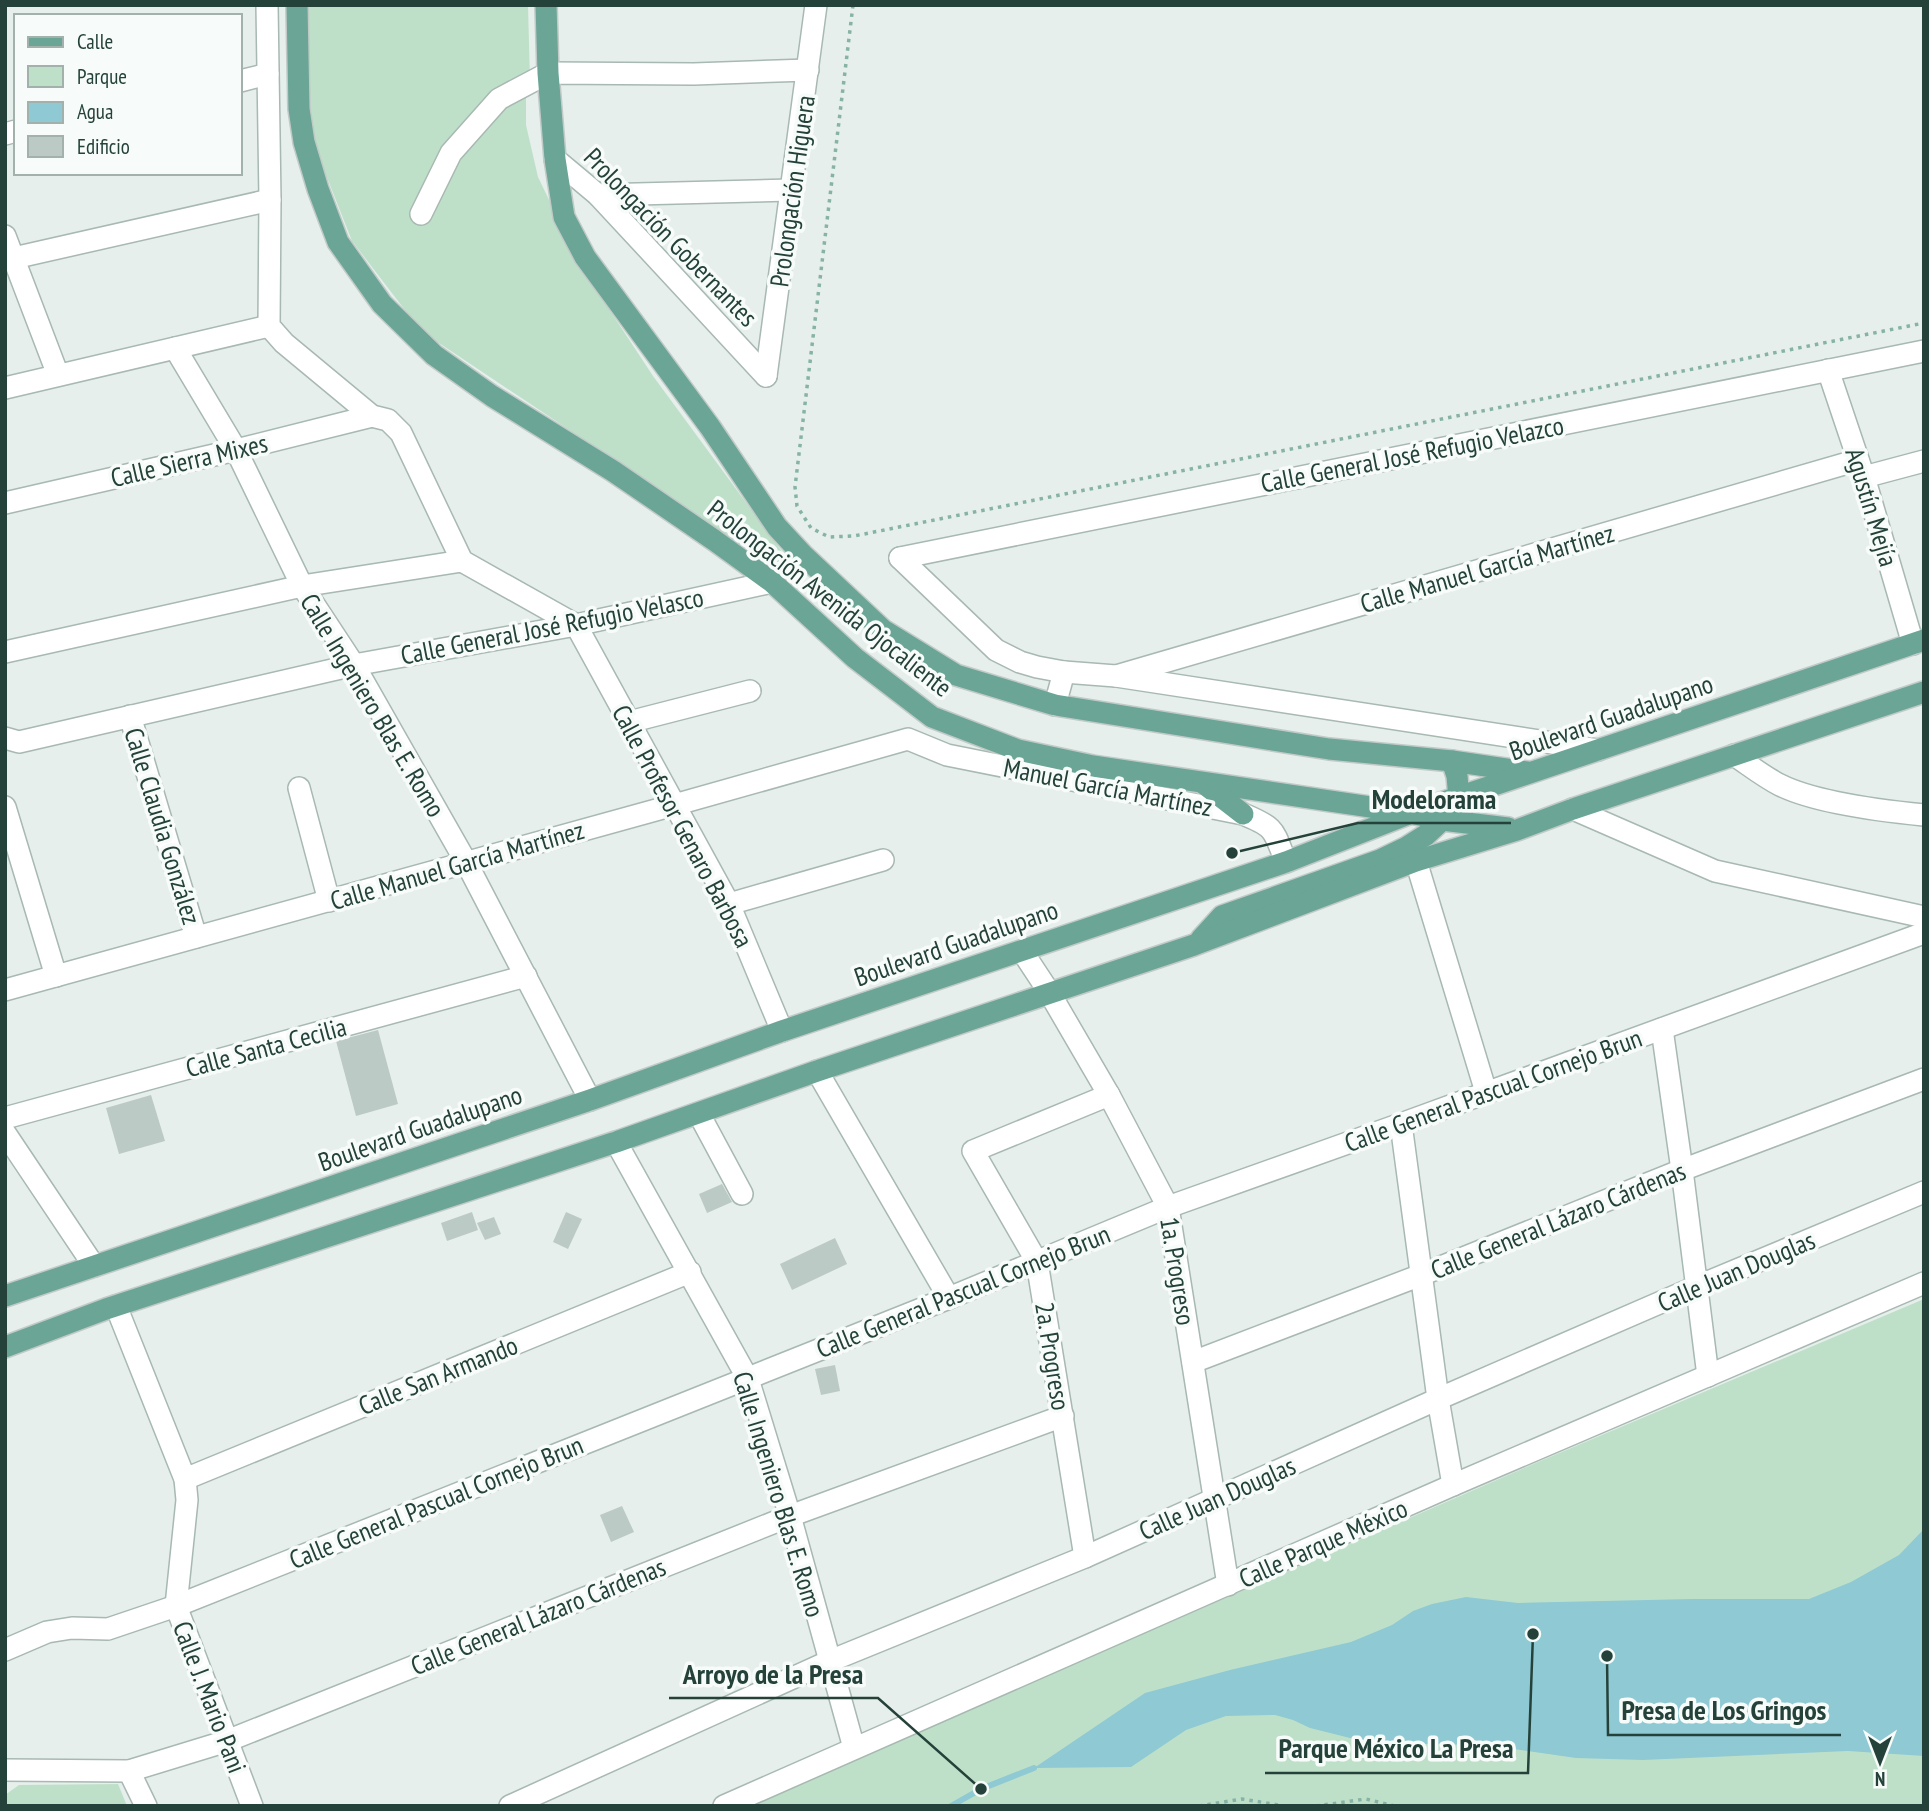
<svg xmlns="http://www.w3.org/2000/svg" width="1929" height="1811" font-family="'PT Sans Narrow',sans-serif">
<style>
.green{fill:#bfe0c8}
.water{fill:#8ec9d4}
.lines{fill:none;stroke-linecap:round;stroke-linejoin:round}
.stream{stroke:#8ec9d4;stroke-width:6}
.building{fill:#bbcac4}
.minor-casing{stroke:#a8b8b2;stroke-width:24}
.major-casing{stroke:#c2cac8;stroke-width:24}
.path{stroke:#86b3a5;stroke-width:3.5;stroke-dasharray:3.5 5;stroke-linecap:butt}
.minor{stroke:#fff;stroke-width:21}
.major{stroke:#6aa596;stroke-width:21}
.labels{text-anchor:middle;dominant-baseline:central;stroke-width:7;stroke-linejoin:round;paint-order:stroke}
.street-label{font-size:26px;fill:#24423a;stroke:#f7fbf9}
.leader{fill:none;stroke:#24423a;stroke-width:2.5}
.callout-dot{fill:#24423a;stroke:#f7fbf9;stroke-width:2.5}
.callout-label{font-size:28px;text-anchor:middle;font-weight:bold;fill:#24423a;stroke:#f7fbf9;stroke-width:7;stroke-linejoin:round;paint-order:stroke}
</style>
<rect width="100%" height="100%" fill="#e6efeb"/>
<g class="green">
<polygon points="309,5 528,5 530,82 526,89 526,125 538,177 582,268 653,376 789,561 770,564 421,331 352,241 313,142 309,76"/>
<polygon points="1924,1299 1924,1806 748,1806 1538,1462"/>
<polygon points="118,1784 127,1806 5,1806 5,1795 19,1785"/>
</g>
<polygon class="water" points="1924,1529 1924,1756 1848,1751 1643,1760 1576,1758 1485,1745 1420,1744 1358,1740 1310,1728 1293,1720 1275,1715 1226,1716 1186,1730 1131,1767 1034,1768 1145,1693 1230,1670 1351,1642 1392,1625 1413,1611 1432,1604 1466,1597 1518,1603 1693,1599 1809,1599 1851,1582 1899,1555"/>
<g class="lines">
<polyline class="stream" points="951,1806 981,1789 1034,1768"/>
</g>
<g class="building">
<polygon points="378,1030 398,1104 356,1116 336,1041"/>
<polygon points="151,1095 165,1141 119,1154 106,1108"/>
<polygon points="722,1184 732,1202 707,1213 699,1194"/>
<polygon points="472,1212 478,1230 447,1241 441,1223"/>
<polygon points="566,1212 582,1219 568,1249 553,1242"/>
<polygon points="494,1217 501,1234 485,1240 477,1223"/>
<polygon points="835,1238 847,1264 792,1290 780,1264"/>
<polygon points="835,1365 840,1391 821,1395 815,1369"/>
<polygon points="622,1506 634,1532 611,1542 600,1515"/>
</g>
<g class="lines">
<g class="minor-casing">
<g id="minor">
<polyline points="267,5 270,200 269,326 284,343 372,416 388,420 401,433 462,561 576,625 729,904 782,1031"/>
<polyline points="240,81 268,74"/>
<polyline points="5,134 16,131"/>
<polyline points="555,159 598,195 766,376"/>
<polyline points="598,195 791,190"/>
<polyline points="421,214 451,153 499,99 548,73 694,74 808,70"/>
<polyline points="5,236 58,375"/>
<polyline points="5,260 270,200"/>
<polyline points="175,348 236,450 302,586 354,665 466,862 590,1100"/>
<polyline points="1828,370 1864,477 1913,644"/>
<polyline points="766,376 816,5"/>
<polyline points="5,388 269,326"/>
<polyline points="1864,477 1924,461"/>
<polyline points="5,503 236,450 372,416"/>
<polyline points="900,558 1924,351"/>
<polyline points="900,558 996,650 1020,662 1037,667 1064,672 1116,676 1598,750"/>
<polyline points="5,652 302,586 462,561"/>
<polyline points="1116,676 1858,460"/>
<polyline points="1055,705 1064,672"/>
<polyline points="130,716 196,937"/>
<polyline points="629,722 750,691"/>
<polyline points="5,738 19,742 354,665 576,625 772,582"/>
<path d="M1734,755C1749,765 1764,777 1780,785C1816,803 1883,811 1924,815"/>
<polyline points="299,788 329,901"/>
<polyline points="5,807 56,976"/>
<polyline points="1573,809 1715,871 1924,917"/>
<polyline points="1416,861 1486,1092"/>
<polyline points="729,904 883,860"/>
<polyline points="1022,951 1049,992 1109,1095 1168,1207 1228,1585"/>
<path d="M5,990L674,805L908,739L947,755L1243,814C1277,828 1273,830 1286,862"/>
<polyline points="1662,1029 1682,1170 1708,1376"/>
<polyline points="817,1071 949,1298"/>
<polyline points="699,1114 742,1194"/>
<polyline points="5,1118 526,976"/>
<polyline points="1401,1124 1438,1399 1453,1485"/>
<polyline points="5,1133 94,1266"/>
<polyline points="616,1142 748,1379 790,1516 854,1748"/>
<polyline points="116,1306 185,1479 187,1500 176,1606 252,1806"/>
<polyline points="1193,1362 1421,1275 1682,1170 1924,1079"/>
<polyline points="185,1479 690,1272"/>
<polyline points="1085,1557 1037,1262 973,1151 1109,1095"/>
<polyline points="5,1650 47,1632 72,1628 108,1629 176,1606 949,1298 1168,1207 1401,1124 1924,933"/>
<polyline points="5,1770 129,1771 227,1741 790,1516 1063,1416"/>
<polyline points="129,1771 146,1806"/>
<polyline points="510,1806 830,1661 1085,1557 1438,1399 1696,1287 1924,1192"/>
<polyline points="724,1806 1453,1485 1924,1283"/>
</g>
</g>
<g class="major-casing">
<g id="major">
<polyline points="297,5 299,109 304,142 318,189 338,242 382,304 434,355 492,396 613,471 714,540 772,582 855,658 932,717 1018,750 1093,766 1411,813 1442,820 1508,828"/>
<polyline points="546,5 548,73 555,159 564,217 585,257 710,427 777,527 803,555 883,630 956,675 1055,705 1329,749 1452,761 1527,772"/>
<polyline points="1203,783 1243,814"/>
<polyline points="1201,939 1222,916 1380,860 1407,847 1426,835 1442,820 1459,798 1457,776 1452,761"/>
<polyline points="5,1296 590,1100 782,1031 1286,862 1411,813 1924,640"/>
<polyline points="5,1347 106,1309 616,1142 817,1071 1194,945 1416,861 1517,830 1573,809 1924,692"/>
</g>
</g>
<g class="path">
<polyline points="853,5 795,487 797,506 811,528 829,537 854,536 1924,323"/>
<polyline points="1199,1806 1242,1799 1285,1806"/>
<polyline points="1316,1806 1366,1799 1395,1806"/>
</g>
<use href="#minor" class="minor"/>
<use href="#major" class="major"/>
</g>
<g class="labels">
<g class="street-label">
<text transform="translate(792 191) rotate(-82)">Prolongación Higuera</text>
<text transform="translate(671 237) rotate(46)">Prolongación Gobernantes</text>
<text transform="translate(1412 454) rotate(-11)">Calle General José Refugio Velazco</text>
<text transform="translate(189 460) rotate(-13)">Calle Sierra Mixes</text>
<text transform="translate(1872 507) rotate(73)">Agustín Mejía</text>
<text transform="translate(1487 568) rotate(-16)">Calle Manuel García Martínez</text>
<text transform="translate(830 598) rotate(38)">Prolongación Avenida Ojocaliente</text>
<text transform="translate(552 626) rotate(-11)">Calle General José Refugio Velasco</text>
<text transform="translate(373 705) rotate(59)">Calle Ingeniero Blas E. Romo</text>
<text transform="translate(1611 717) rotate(-19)">Boulevard Guadalupano</text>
<text transform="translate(1108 787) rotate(11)">Manuel García Martínez</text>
<text transform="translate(163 826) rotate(73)">Calle Claudia González</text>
<text transform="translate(683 826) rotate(62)">Calle Profesor Genaro Barbosa</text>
<text transform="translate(457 865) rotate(-16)">Calle Manuel García Martínez</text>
<text transform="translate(956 943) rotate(-19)">Boulevard Guadalupano</text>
<text transform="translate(266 1047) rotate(-15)">Calle Santa Cecilia</text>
<text transform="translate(1493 1090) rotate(-20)">Calle General Pascual Cornejo Brun</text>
<text transform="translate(420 1128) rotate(-19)">Boulevard Guadalupano</text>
<text transform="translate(1558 1220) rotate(-22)">Calle General Lázaro Cárdenas</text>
<text transform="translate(1178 1271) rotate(81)">1a. Progreso</text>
<text transform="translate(1736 1271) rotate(-23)">Calle Juan Douglas</text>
<text transform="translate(963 1291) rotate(-22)">Calle General Pascual Cornejo Brun</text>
<text transform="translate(1053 1356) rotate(81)">2a. Progreso</text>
<text transform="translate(438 1375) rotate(-22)">Calle San Armando</text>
<text transform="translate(779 1494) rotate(73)">Calle Ingeniero Blas E. Romo</text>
<text transform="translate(1217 1498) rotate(-24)">Calle Juan Douglas</text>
<text transform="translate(436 1502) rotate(-22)">Calle General Pascual Cornejo Brun</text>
<text transform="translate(1323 1543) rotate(-24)">Calle Parque México</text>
<text transform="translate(538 1616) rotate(-22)">Calle General Lázaro Cárdenas</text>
<text transform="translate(210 1697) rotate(69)">Calle J. Mario Pani</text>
</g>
</g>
<path class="leader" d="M1232 853L1358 823H1511M981 1789L878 1698H669M1607 1656L1608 1735H1841M1533 1634L1528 1773H1265"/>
<g class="callout-dot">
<circle cx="1232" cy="853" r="7"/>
<circle cx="981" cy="1789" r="7"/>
<circle cx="1607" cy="1656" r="7"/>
<circle cx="1533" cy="1634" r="7"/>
</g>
<g class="callout-label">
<text x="1434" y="809">Modelorama</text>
<text x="773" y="1684">Arroyo de la Presa</text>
<text x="1724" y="1720">Presa de Los Gringos</text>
<text x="1396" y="1758">Parque México La Presa</text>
</g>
<rect width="1929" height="1811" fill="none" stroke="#24423a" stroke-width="14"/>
<rect x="14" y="14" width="228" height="161" fill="#f7fbf9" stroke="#a3b1ad" stroke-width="2"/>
<rect x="28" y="37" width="35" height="10" fill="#6aa596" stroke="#a3b1ad" stroke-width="2"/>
<text x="77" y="49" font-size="21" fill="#24423a">Calle</text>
<rect x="28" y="66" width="35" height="21" fill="#bfe0c8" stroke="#a3b1ad" stroke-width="2"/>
<text x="77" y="84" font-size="21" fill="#24423a">Parque</text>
<rect x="28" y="102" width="35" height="21" fill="#8ec9d4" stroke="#a3b1ad" stroke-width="2"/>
<text x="77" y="119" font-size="21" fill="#24423a">Agua</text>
<rect x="28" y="136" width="35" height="21" fill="#bbcac4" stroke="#a3b1ad" stroke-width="2"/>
<text x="77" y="154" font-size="21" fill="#24423a">Edificio</text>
<g transform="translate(1880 1762) rotate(180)" stroke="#f7fbf9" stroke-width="5" paint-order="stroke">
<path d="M0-5L12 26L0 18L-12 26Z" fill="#24423a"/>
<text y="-10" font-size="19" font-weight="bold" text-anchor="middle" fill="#24423a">N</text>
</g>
</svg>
